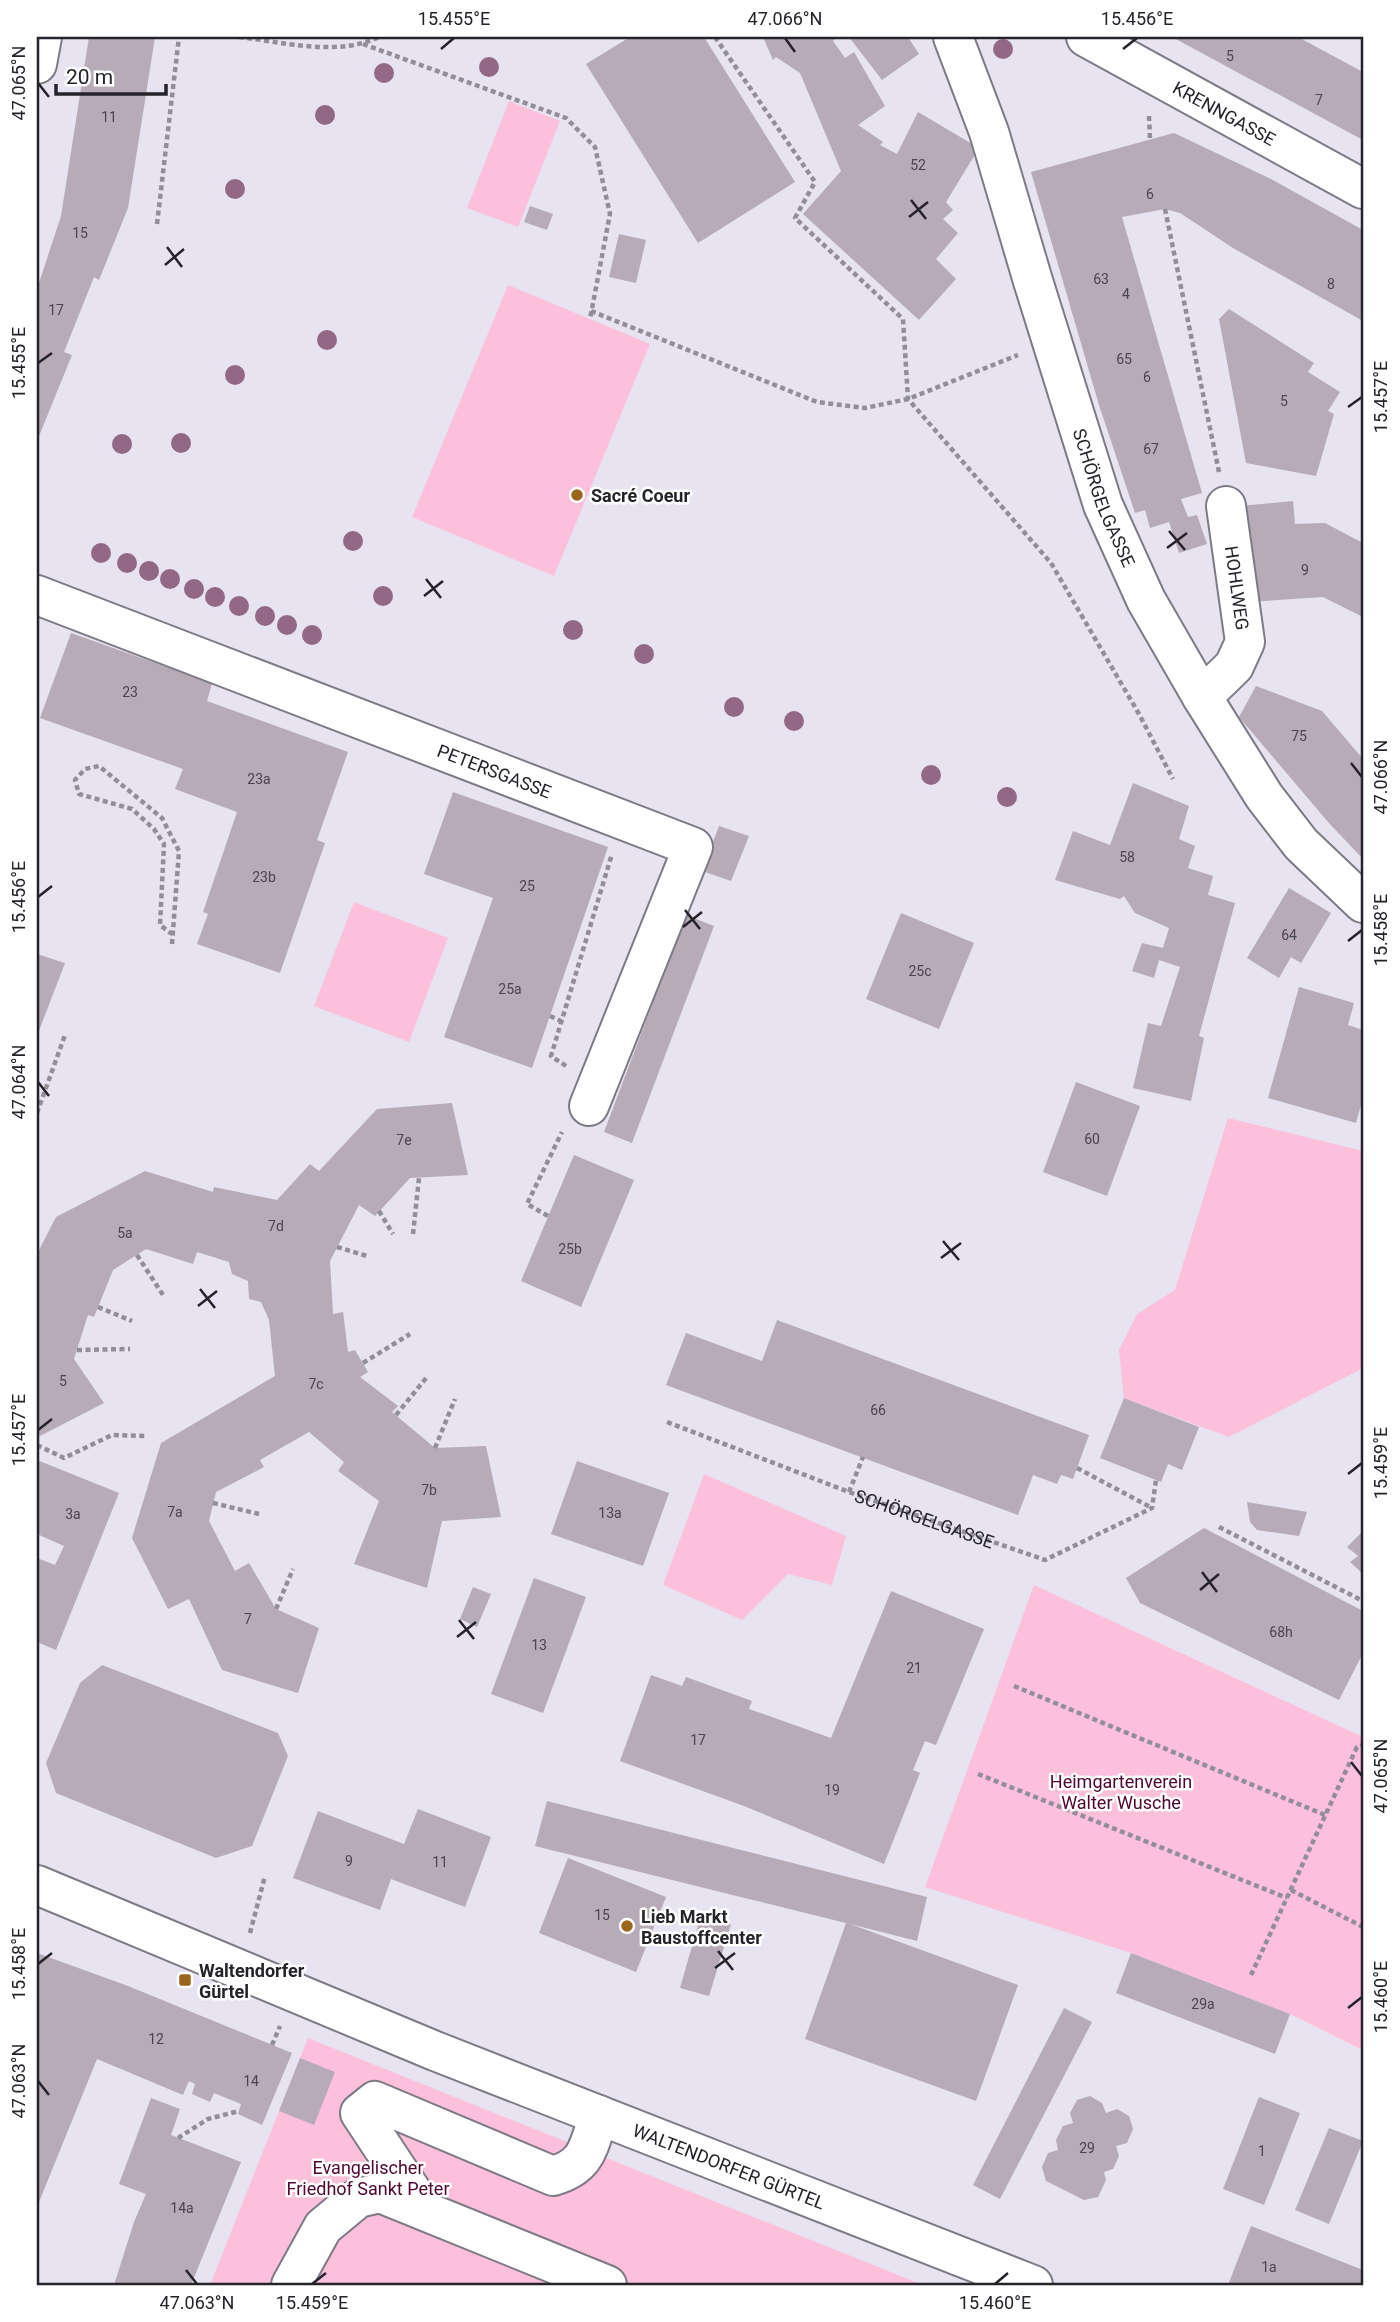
<svg xmlns="http://www.w3.org/2000/svg" width="1400" height="2322" font-family="Roboto,sans-serif">
<style>
.green{fill:#fcc0db}
.building{fill:#b6abb6}
.lines{fill:none;stroke-linecap:round;stroke-linejoin:round}
.minor-casing{stroke:#7d7a86;stroke-width:42}
.major-casing{stroke:#7d7a86;stroke-width:42}
.path{stroke:#918e98;stroke-width:4.5;stroke-dasharray:5 3.5;stroke-linecap:butt}
.minor{stroke:#fff;stroke-width:38}
.major{stroke:#fff;stroke-width:38}
.tree{fill:#936887}
.ticks{fill:none;stroke:#252329;stroke-width:2.5}
.poi-dot{fill:#9a651c;stroke:#fff;stroke-width:2.5}
.labels{text-anchor:middle;dominant-baseline:central;stroke-width:5;stroke-linejoin:round;paint-order:stroke}
.number-label{font-size:14px;fill:#49454c}
.street-label{font-size:18px;fill:#252329;stroke:#fff}
.poi-label{font-size:18px;font-weight:bold;fill:#252329;stroke:#fff;text-anchor:start}
.park-label{font-size:18px;fill:#4f0431;stroke:#fff}
.neatline{fill:none;stroke:#252329;stroke-width:2.5}
.ticks-label{font-size:18px;text-anchor:middle;fill:#252329}
</style>
<rect width="100%" height="100%" fill="#e7e3f1"/>
<g class="green">
<polygon points="509,101 560,121 518,227 467,208"/>
<polygon points="508,285 650,344 554,576 412,517"/>
<polygon points="354,902 448,938 409,1042 314,1006"/>
<polygon points="1228,1118 1363,1151 1363,1368 1229,1437 1124,1398 1119,1350 1137,1314 1175,1290"/>
<polygon points="704,1474 846,1536 832,1585 788,1574 742,1620 663,1585"/>
<polygon points="1034,1585 1361,1736 1363,1733 1363,2050 1290,2014 1131,1953 925,1887"/>
<polygon points="308,2038 923,2285 210,2285"/>
</g>
<g class="building">
<polygon points="89,37 155,37 128,208 99,280 94,277 64,352 72,355 37,441 37,289 61,216"/>
<polygon points="630,37 704,37 795,182 698,243 586,64"/>
<polygon points="763,37 837,37 833,41 845,58 854,52 885,106 858,125 883,142 880,145 897,154 918,112 979,148 946,202 953,210 943,219 958,233 936,259 956,279 919,320 803,214 841,171 800,73 776,57 773,60"/>
<polygon points="849,37 908,37 919,54 882,80"/>
<polygon points="1172,37 1298,37 1363,72 1363,140"/>
<polygon points="1174,133 1271,179 1363,230 1363,321 1233,248 1180,213 1165,209 1122,217 1202,493 1181,499 1188,517 1197,515 1207,544 1179,553 1169,522 1150,528 1145,510 1135,513 1099,405 1031,172"/>
<polygon points="530,206 553,214 547,230 524,222"/>
<polygon points="619,234 646,240 636,283 609,277"/>
<polygon points="1229,309 1314,363 1308,372 1340,392 1328,411 1334,414 1316,476 1246,463 1219,319"/>
<polygon points="1293,501 1295,524 1325,523 1363,543 1363,617 1323,597 1249,602 1240,506"/>
<polygon points="71,633 212,683 207,701 348,752 317,840 325,843 280,973 197,944 208,914 203,912 237,812 175,789 183,769 40,718"/>
<polygon points="1256,686 1322,711 1363,759 1363,859 1328,822 1239,717"/>
<polygon points="1133,783 1189,806 1179,839 1195,846 1188,868 1213,876 1208,895 1235,903 1199,1036 1204,1038 1191,1101 1133,1088 1148,1023 1161,1026 1180,967 1159,960 1154,978 1132,971 1142,943 1163,948 1169,928 1135,913 1124,896 1120,899 1055,880 1073,831 1110,845"/>
<polygon points="453,792 608,847 532,1068 444,1037 493,898 424,874"/>
<polygon points="719,826 749,836 731,881 702,871"/>
<polygon points="1289,888 1331,913 1301,963 1291,957 1279,978 1247,958"/>
<polygon points="901,913 974,943 939,1029 866,999"/>
<polygon points="686,915 714,926 632,1143 604,1132"/>
<polygon points="37,954 65,963 37,1036"/>
<polygon points="1299,987 1354,1003 1348,1025 1363,1030 1363,1098 1356,1123 1268,1098"/>
<polygon points="1076,1082 1140,1106 1107,1196 1043,1172"/>
<polygon points="452,1103 468,1175 410,1178 375,1216 359,1205 330,1261 333,1314 343,1312 348,1352 355,1350 368,1372 360,1377 398,1406 392,1412 435,1448 486,1446 501,1517 442,1521 427,1588 354,1564 379,1501 338,1471 344,1462 309,1432 260,1460 264,1467 216,1492 209,1521 235,1571 249,1563 276,1609 319,1628 298,1693 222,1670 189,1599 168,1609 132,1538 161,1443 275,1376 269,1320 261,1302 249,1299 248,1281 232,1274 229,1262 197,1252 193,1264 146,1249 113,1270 94,1317 88,1315 74,1359 104,1403 40,1436 37,1432 37,1254 56,1217 145,1171 213,1192 214,1187 277,1200 310,1164 319,1171 377,1109"/>
<polygon points="574,1155 634,1180 581,1307 521,1281"/>
<polygon points="777,1320 1089,1435 1073,1479 1061,1475 1057,1484 1033,1475 1018,1515 666,1385 686,1333 762,1361"/>
<polygon points="1124,1398 1199,1427 1182,1470 1168,1464 1161,1482 1100,1458"/>
<polygon points="37,1460 119,1493 56,1650 37,1642 37,1558 55,1565 64,1546 37,1534"/>
<polygon points="577,1461 669,1493 643,1566 551,1534"/>
<polygon points="1247,1502 1307,1512 1299,1536 1257,1530 1250,1522"/>
<polygon points="1204,1528 1363,1611 1363,1653 1339,1700 1140,1603 1126,1578"/>
<polygon points="1363,1531 1363,1574 1350,1562 1358,1556 1347,1547"/>
<polygon points="534,1578 586,1597 543,1713 491,1694"/>
<polygon points="473,1587 491,1594 477,1627 460,1619"/>
<polygon points="891,1591 984,1629 936,1745 925,1741 913,1770 920,1773 884,1864 744,1806 620,1761 651,1675 682,1686 686,1677 752,1701 749,1709 831,1738"/>
<polygon points="102,1665 278,1733 288,1756 252,1846 216,1858 56,1793 46,1763 80,1683"/>
<polygon points="547,1801 927,1897 917,1941 850,1924 1018,1985 976,2101 805,2039 846,1923 535,1846"/>
<polygon points="418,1809 491,1837 465,1907 391,1879 380,1910 293,1878 318,1811 404,1844"/>
<polygon points="568,1858 666,1897 636,1972 539,1933"/>
<polygon points="701,1915 731,1924 709,1996 680,1988"/>
<polygon points="37,1953 128,1986 292,2053 262,2125 238,2114 241,2104 214,2093 210,2102 192,2094 195,2084 189,2081 183,2095 97,2059 37,2207"/>
<polygon points="1131,1953 1290,2014 1275,2054 1116,1993"/>
<polygon points="1064,2008 1092,2022 1000,2199 973,2185"/>
<polygon points="300,2058 335,2072 314,2125 279,2111"/>
<polygon points="1090,2096 1102,2103 1106,2113 1117,2109 1129,2116 1133,2129 1127,2143 1116,2146 1119,2156 1113,2169 1104,2172 1106,2180 1098,2197 1084,2200 1046,2181 1042,2167 1048,2153 1058,2150 1056,2140 1063,2126 1073,2123 1070,2113 1077,2100"/>
<polygon points="1259,2097 1300,2113 1264,2205 1223,2189"/>
<polygon points="151,2098 180,2109 171,2135 241,2162 191,2285 114,2285 134,2222 146,2194 119,2184"/>
<polygon points="1329,2128 1363,2141 1329,2224 1295,2210"/>
<polygon points="1251,2226 1363,2270 1363,2285 1228,2285"/>
</g>
<g class="lines">
<g class="minor-casing">
<g id="minor">
<path id="s2" d="M953,37L989,132L1033,281L1103,505L1146,600L1202,697L1264,796L1301,844L1363,903"/>
<path id="s3" d="M1086,37L1363,189"/>
<path id="s4" d="M37,595L693,847L589,1106"/>
<polyline points="1202,697 1234,666 1245,642 1226,506"/>
<path d="M424,2210L360,2113L375,2101L553,2176C588,2166 588,2147 599,2115"/>
<polyline points="291,2285 323,2227 358,2198 380,2193 607,2285"/>
</g>
</g>
<g class="major-casing">
<g id="major">
<polyline points="37,64 42,37"/>
<path id="s5" d="M37,1885L435,2051L1033,2285"/>
</g>
</g>
<g class="path">
<path d="M239,37C284,42 337,57 379,37"/>
<polyline points="715,37 815,182 795,218 903,319 908,399 1051,563 1139,714 1173,779"/>
<polyline points="363,44 566,118 595,147 610,214 590,319"/>
<polyline points="1149,116 1150,138"/>
<polyline points="1165,209 1219,472"/>
<polyline points="157,224 179,37"/>
<polyline points="591,311 817,402 865,408 908,399 1018,355"/>
<polyline points="172,944 179,851 162,818 99,766 85,769 75,780 79,794 132,809 154,829 164,844 160,925 172,934"/>
<polyline points="550,1016 561,1021"/>
<polyline points="566,1066 551,1056 612,854"/>
<polyline points="37,1113 65,1035"/>
<polyline points="379,1211 393,1234"/>
<polyline points="548,1216 527,1204 562,1132"/>
<polyline points="413,1234 419,1178"/>
<polyline points="337,1247 367,1256"/>
<polyline points="137,1255 163,1295"/>
<polyline points="98,1307 132,1321"/>
<polyline points="77,1350 130,1349"/>
<polyline points="363,1363 410,1334"/>
<polyline points="396,1415 427,1377"/>
<path id="s1" d="M667,1422L849,1492L1045,1560L1152,1508L1156,1480"/>
<polyline points="37,1445 64,1458 112,1435 145,1436"/>
<polyline points="435,1448 455,1399"/>
<polyline points="1077,1468 1152,1508"/>
<polyline points="849,1492 863,1457"/>
<polyline points="213,1503 259,1514"/>
<polyline points="1219,1527 1363,1601"/>
<polyline points="276,1609 293,1569"/>
<polyline points="1014,1686 1325,1815"/>
<polyline points="978,1774 1287,1898"/>
<polyline points="1291,1890 1363,1927"/>
<polyline points="250,1933 265,1876"/>
<polyline points="1251,1975 1357,1747 1363,1745"/>
<polyline points="272,2045 280,2026"/>
<polyline points="178,2138 208,2119 239,2111"/>
</g>
<use href="#minor" class="minor"/>
<use href="#major" class="major"/>
</g>
<g class="tree">
<circle cx="1003" cy="49" r="10"/>
<circle cx="489" cy="67" r="10"/>
<circle cx="384" cy="73" r="10"/>
<circle cx="325" cy="115" r="10"/>
<circle cx="235" cy="189" r="10"/>
<circle cx="327" cy="340" r="10"/>
<circle cx="235" cy="375" r="10"/>
<circle cx="181" cy="443" r="10"/>
<circle cx="122" cy="444" r="10"/>
<circle cx="353" cy="541" r="10"/>
<circle cx="101" cy="553" r="10"/>
<circle cx="127" cy="563" r="10"/>
<circle cx="149" cy="571" r="10"/>
<circle cx="170" cy="579" r="10"/>
<circle cx="194" cy="589" r="10"/>
<circle cx="383" cy="596" r="10"/>
<circle cx="215" cy="597" r="10"/>
<circle cx="239" cy="606" r="10"/>
<circle cx="265" cy="616" r="10"/>
<circle cx="287" cy="625" r="10"/>
<circle cx="573" cy="630" r="10"/>
<circle cx="312" cy="635" r="10"/>
<circle cx="644" cy="654" r="10"/>
<circle cx="734" cy="707" r="10"/>
<circle cx="794" cy="721" r="10"/>
<circle cx="931" cy="775" r="10"/>
<circle cx="1007" cy="797" r="10"/>
</g>
<path class="ticks" d="M785,38L795,52M441,49L454,38M1123,49L1137,38M38,83L49,97M911,200L926,219M909,217L928,202M167,247L182,267M165,265L184,249M38,363L52,353M1348,407L1362,397M1169,531L1185,550M1167,548L1187,533M426,579L441,598M424,596L443,581M1351,763L1362,777M38,897L52,886M685,910L700,929M683,927L702,912M1348,941L1362,930M38,1082L49,1096M943,1241L959,1260M941,1258L961,1243M200,1289L215,1308M198,1306L217,1291M38,1430L52,1419M1348,1474L1362,1463M1202,1572L1217,1592M1200,1590L1219,1574M459,1620L474,1639M457,1637L476,1622M1351,1762L1362,1776M718,1951L733,1970M38,1964L52,1953M715,1968L735,1953M1348,2008L1362,1997M38,2081L49,2095M186,2270L197,2284M312,2284L326,2273M995,2284L1008,2273"/>
<g class="poi-dot">
<circle cx="577" cy="495" r="7"/>
<circle cx="627" cy="1926" r="7"/>
<rect x="178" y="1973" width="14" height="14" rx="3.5"/>
</g>
<g class="labels">
<g class="number-label">
<text x="1230" y="56">5</text>
<text x="1319" y="100">7</text>
<text x="109" y="117">11</text>
<text x="918" y="165">52</text>
<text x="1150" y="194">6</text>
<text x="80" y="233">15</text>
<text x="1101" y="279">63</text>
<text x="1331" y="284">8</text>
<text x="1126" y="294">4</text>
<text x="56" y="310">17</text>
<text x="1124" y="359">65</text>
<text x="1147" y="377">6</text>
<text x="1284" y="401">5</text>
<text x="1151" y="449">67</text>
<text x="1305" y="570">9</text>
<text x="130" y="692">23</text>
<text x="1299" y="736">75</text>
<text x="259" y="779">23a</text>
<text x="1127" y="857">58</text>
<text x="264" y="877">23b</text>
<text x="527" y="886">25</text>
<text x="1289" y="935">64</text>
<text x="920" y="971">25c</text>
<text x="510" y="989">25a</text>
<text x="1092" y="1139">60</text>
<text x="404" y="1140">7e</text>
<text x="276" y="1226">7d</text>
<text x="125" y="1233">5a</text>
<text x="570" y="1249">25b</text>
<text x="63" y="1381">5</text>
<text x="316" y="1384">7c</text>
<text x="878" y="1410">66</text>
<text x="429" y="1490">7b</text>
<text x="175" y="1512">7a</text>
<text x="610" y="1513">13a</text>
<text x="73" y="1514">3a</text>
<text x="248" y="1619">7</text>
<text x="1281" y="1632">68h</text>
<text x="539" y="1645">13</text>
<text x="914" y="1668">21</text>
<text x="698" y="1740">17</text>
<text x="832" y="1790">19</text>
<text x="349" y="1861">9</text>
<text x="440" y="1862">11</text>
<text x="602" y="1915">15</text>
<text x="1203" y="2004">29a</text>
<text x="156" y="2039">12</text>
<text x="251" y="2081">14</text>
<text x="1087" y="2148">29</text>
<text x="1262" y="2151">1</text>
<text x="182" y="2208">14a</text>
<text x="1269" y="2267">1a</text>
</g>
<g class="street-label">
<text stroke="none"><textPath href="#s3" startOffset="158">KRENNGASSE</textPath></text>
<text stroke="none"><textPath href="#s2" startOffset="485">SCHÖRGELGASSE</textPath></text>
<text transform="translate(1237 588) rotate(82)">HOHLWEG</text>
<text stroke="none"><textPath href="#s4" startOffset="490">PETERSGASSE</textPath></text>
<text stroke="none"><textPath href="#s1" startOffset="275">SCHÖRGELGASSE</textPath></text>
<text stroke="none"><textPath href="#s5" startOffset="747">WALTENDORFER GÜRTEL</textPath></text>
</g>
<g class="poi-label">
<text x="591" y="495">Sacré Coeur</text>
<text x="641" y="1916">Lieb Markt<tspan x="641" dy="21">Baustoffcenter</tspan></text>
<text x="199" y="1970">Waltendorfer<tspan x="199" dy="21">Gürtel</tspan></text>
</g>
<g class="park-label">
<text x="1121" y="1781">Heimgartenverein<tspan x="1121" dy="21">Walter Wusche</tspan></text>
<text x="368" y="2167">Evangelischer<tspan x="368" dy="21">Friedhof Sankt Peter</tspan></text>
</g>
</g>
<rect width="1400" height="2322" fill="none" stroke="#ffffff" stroke-width="77"/>
<path d="M56 84v10h110v-10" fill="none" stroke="#252329" stroke-width="3.5"/>
<text x="66" y="84" font-size="21" fill="#252329" stroke="#ffffff" stroke-width="5" paint-order="stroke">20 m</text>
<rect x="38" y="38" width="1324" height="2246" class="neatline"/>
<g class="ticks-label">
<text x="454" y="25">15.455°E</text>
<text x="785" y="25">47.066°N</text>
<text x="1137" y="25">15.456°E</text>
<text transform="translate(19 83) rotate(-90)" y="6">47.065°N</text>
<text transform="translate(19 363) rotate(-90)" y="6">15.455°E</text>
<text transform="translate(1381 397) rotate(-90)" y="6">15.457°E</text>
<text transform="translate(1381 777) rotate(-90)" y="6">47.066°N</text>
<text transform="translate(19 897) rotate(-90)" y="6">15.456°E</text>
<text transform="translate(1381 930) rotate(-90)" y="6">15.458°E</text>
<text transform="translate(19 1082) rotate(-90)" y="6">47.064°N</text>
<text transform="translate(19 1430) rotate(-90)" y="6">15.457°E</text>
<text transform="translate(1381 1463) rotate(-90)" y="6">15.459°E</text>
<text transform="translate(1381 1776) rotate(-90)" y="6">47.065°N</text>
<text transform="translate(19 1964) rotate(-90)" y="6">15.458°E</text>
<text transform="translate(1381 1997) rotate(-90)" y="6">15.460°E</text>
<text transform="translate(19 2081) rotate(-90)" y="6">47.063°N</text>
<text x="197" y="2309">47.063°N</text>
<text x="312" y="2309">15.459°E</text>
<text x="995" y="2309">15.460°E</text>
</g>
</svg>
